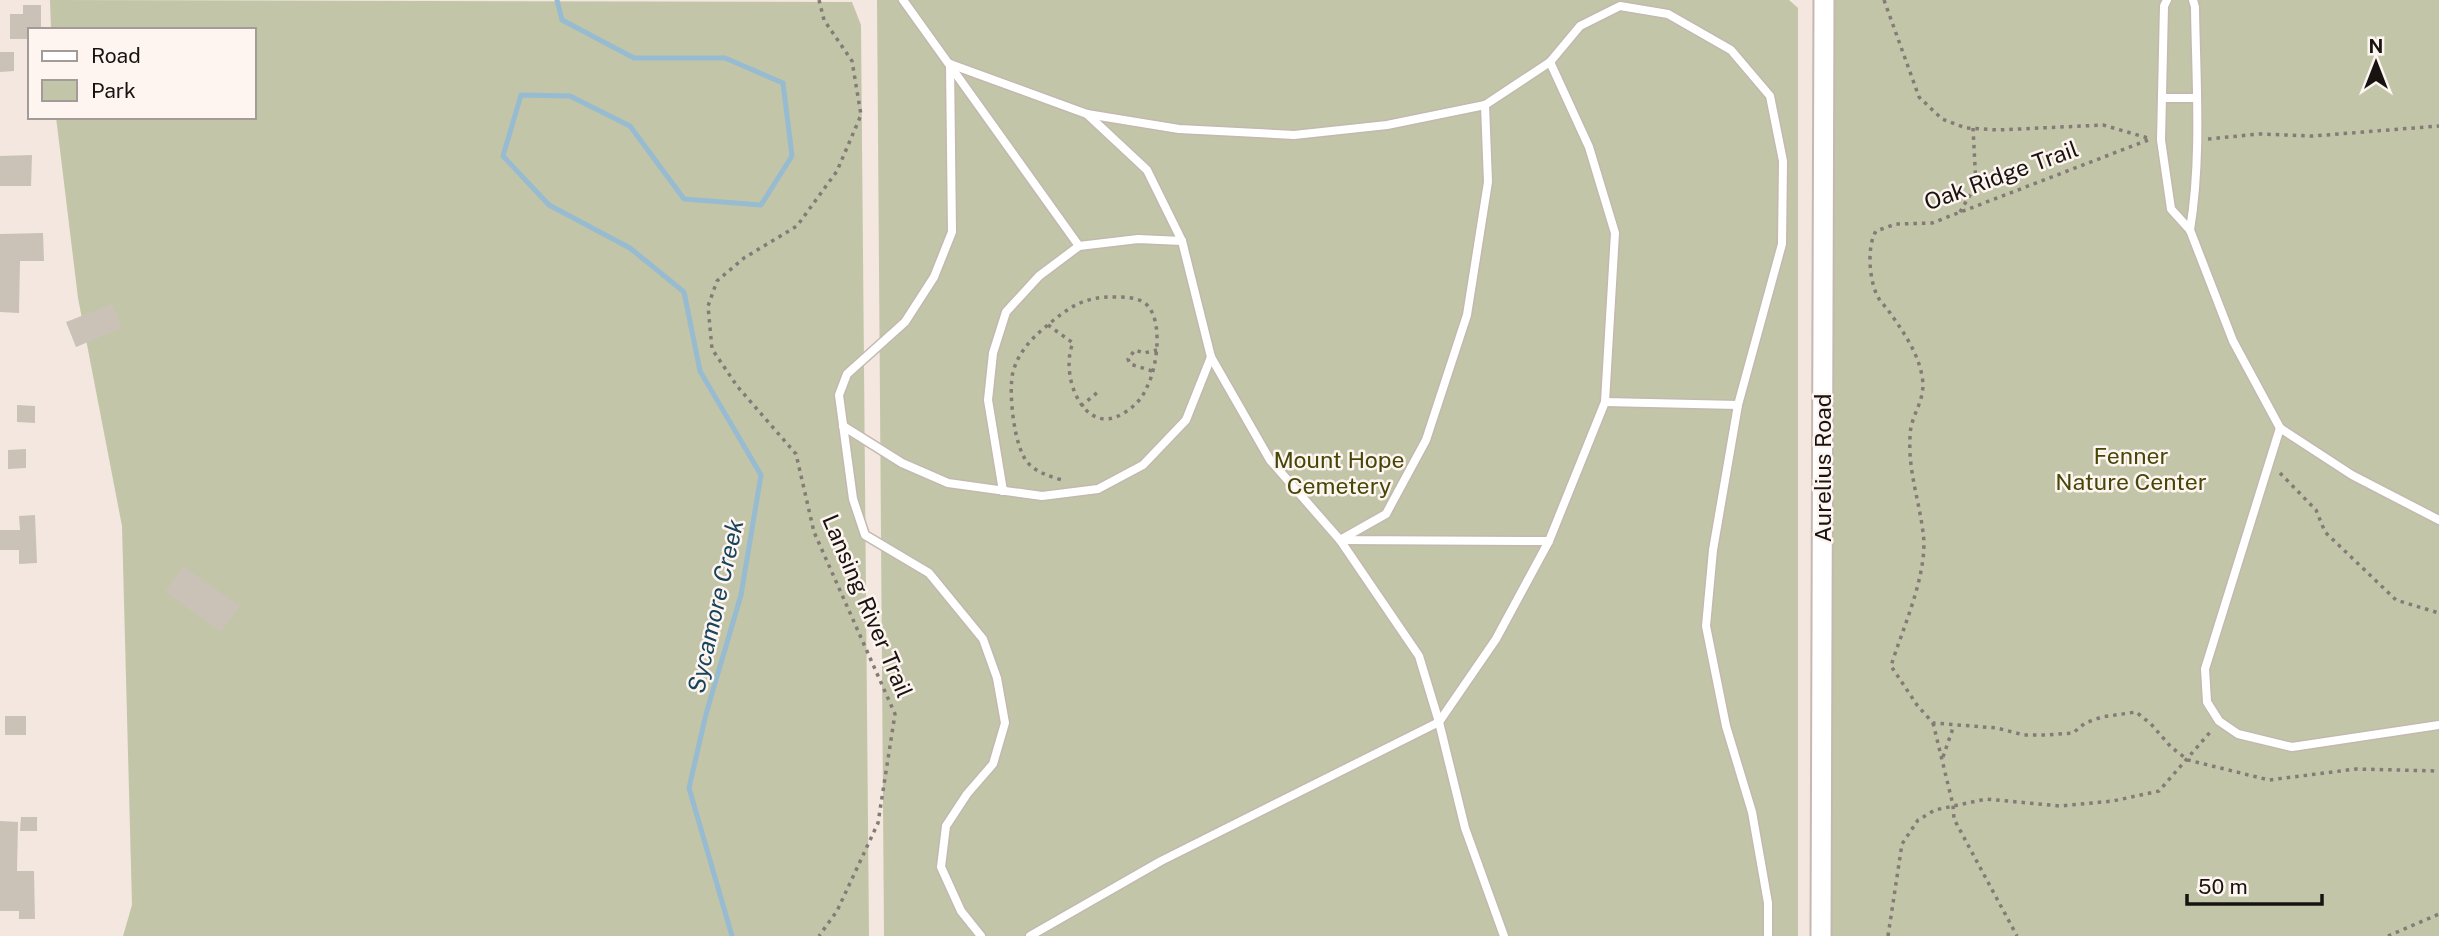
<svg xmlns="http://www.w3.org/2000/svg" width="2439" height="936" font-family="'Public Sans',sans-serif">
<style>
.green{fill:#c2c5a8}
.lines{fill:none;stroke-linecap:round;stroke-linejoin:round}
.stream{stroke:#97bbd1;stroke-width:5}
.building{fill:#cac2b7}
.service-casing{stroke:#c4b8b0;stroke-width:11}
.tertiary-casing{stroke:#c4b8b0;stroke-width:23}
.path{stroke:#847b77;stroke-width:3.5;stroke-dasharray:3.5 5;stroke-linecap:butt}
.service{stroke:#fff;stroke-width:8}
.tertiary{stroke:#fff;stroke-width:19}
.labels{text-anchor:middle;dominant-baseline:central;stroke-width:5;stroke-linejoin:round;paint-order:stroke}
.street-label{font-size:23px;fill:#181311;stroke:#fef5f1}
.park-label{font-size:23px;fill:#454706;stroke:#fef5f1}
.water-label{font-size:24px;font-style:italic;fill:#15445c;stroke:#fef5f1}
</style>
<rect width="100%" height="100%" fill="#f4e7df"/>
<g class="green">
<polygon points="50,0 852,2 861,25 869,936 123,936 132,905 122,526 78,298 56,117 254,117 254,30 51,30"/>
<polygon points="877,0 1789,0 1798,8 1798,936 884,936"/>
<polygon points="1824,0 2439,0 2439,936 1821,936"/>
</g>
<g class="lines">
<polyline class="stream" points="557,0 562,20 634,58 725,58 783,83 792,156 761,205 684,199 630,126 570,96 521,95 503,156 549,205 630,248 684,292 700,371 761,475 741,595 706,714 689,788 732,936"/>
</g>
<g class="building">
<polygon points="23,5 41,5 41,30 30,30 30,39 10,39 10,14 23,14"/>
<polygon points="0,52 14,52 14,71 0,72"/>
<polygon points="32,155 31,186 0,186 0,156"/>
<polygon points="43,233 44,261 20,261 19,313 0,312 0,234"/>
<polygon points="112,304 122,328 76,347 66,322"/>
<polygon points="17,405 35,406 35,423 17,422"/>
<polygon points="26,449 26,468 8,469 8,450"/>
<polygon points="35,515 37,563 19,564 19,550 0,550 0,530 20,530 19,516"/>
<polygon points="183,566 240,606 221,632 165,592"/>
<rect x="5" y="716" width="21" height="19"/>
<polygon points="21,817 37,817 37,831 20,831"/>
<polygon points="0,821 18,822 17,871 34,871 35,919 19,919 19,911 0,911"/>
</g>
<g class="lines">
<g class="service-casing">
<g id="service">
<polyline points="903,0 1079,246"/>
<polyline points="2167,0 2164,6 2161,140 2171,209 2190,230 2233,341 2280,428 2352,475 2439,520"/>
<polyline points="950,64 1087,114 1179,129 1294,135 1387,125 1485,105 1550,62 1580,26 1620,6 1668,14 1731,50 1770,96 1783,161 1782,244 1738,405 1713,550 1706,626 1726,726 1752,812 1768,903 1768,936"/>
<polyline points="950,64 952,232 934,277 905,322 847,374 839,395 853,499 865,535 929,573 983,639 997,678 1005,723 993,764 967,794 946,826 941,867 961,911 981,936"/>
<polyline points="2162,98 2196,98"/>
<polyline points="1485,105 1488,182 1467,315 1426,440 1386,514 1340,540 1549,541"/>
<polyline points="1087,114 1147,170 1182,241 1211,357 1270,460 1340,540 1419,656 1439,722 1465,828 1504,936"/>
<path d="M2190,230C2202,157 2196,80 2195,7L2193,0"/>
<polyline points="1605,402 1738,405"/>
<polyline points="843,426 902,463 948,483 1042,496 1098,489 1143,465 1186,420 1211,357"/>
<polyline points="2280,428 2205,669 2207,702 2219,721 2238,734 2292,747 2439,725"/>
<polyline points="1003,491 988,400 993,353 1006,312 1039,276 1079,246 1138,239 1182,241"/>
<polyline points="1030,936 1161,861 1439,722 1496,639 1549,541 1605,402 1615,233 1589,147 1550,62"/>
</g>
</g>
<g class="tertiary-casing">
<polyline id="tertiary" points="1821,936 1824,0"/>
</g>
<g class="path">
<polyline points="819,0 824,20 852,61 861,115 837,171 797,226 744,258 717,281 708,306 712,349 737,386 796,454 814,532 895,714 878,823 837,911 819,936"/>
<polyline points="1884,0 1919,97 1942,119 1966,128 1998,130 2103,125 2148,138"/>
<polyline points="2208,139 2259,134 2313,136 2439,126"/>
<path d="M2148,140L1932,223L1896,224L1876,231C1867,246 1869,276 1876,293C1878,299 1884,305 1888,310C1902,330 1918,352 1922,376C1927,401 1910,414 1910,437C1908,470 1919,500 1923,532C1929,572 1903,627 1891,666L1917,705L1933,723L1997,728L2024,735H2045L2073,733L2085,723L2102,717L2136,712L2151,724L2171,747L2188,760L2269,780L2356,769L2439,771"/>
<polyline points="1960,212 1976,185 1973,128"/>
<path d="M1048,325L1073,343C1059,375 1084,437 1122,414C1133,408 1142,399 1147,387C1157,368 1163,323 1148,306C1141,298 1128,297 1118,297C1083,296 1069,307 1043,329C1029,341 1018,354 1013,372C1008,391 1014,450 1029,464C1038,473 1049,476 1062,480"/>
<polyline points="1152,371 1130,364 1128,359 1135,350 1144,353 1157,350"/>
<polyline points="1081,406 1098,392"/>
<polyline points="2280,473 2316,510 2325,532 2396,600 2439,613"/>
<polyline points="1933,723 1953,805 1954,819 2017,936"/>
<polyline points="1943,757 1954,725"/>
<polyline points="1888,936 1902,844 1918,820 1935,810 1986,799 2060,806 2113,801 2159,791 2212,730"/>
<polyline points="2388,936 2439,914"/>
</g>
<use href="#service" class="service"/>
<use href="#tertiary" class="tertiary"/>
</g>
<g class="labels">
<g class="street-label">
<text transform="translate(2001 175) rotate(-20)">Oak Ridge Trail</text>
<text transform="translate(1822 468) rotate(-90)">Aurelius Road</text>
<text transform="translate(868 606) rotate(67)">Lansing River Trail</text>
</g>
<g class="park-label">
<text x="2131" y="455">Fenner<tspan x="2131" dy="26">Nature Center</tspan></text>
<text x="1339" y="459">Mount Hope<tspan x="1339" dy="26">Cemetery</tspan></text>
</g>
<g class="water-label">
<text transform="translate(715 606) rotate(-77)">Sycamore Creek</text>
</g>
</g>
<rect x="28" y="28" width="228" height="91" fill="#fef5f1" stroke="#a29b97" stroke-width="2"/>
<rect x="42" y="51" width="35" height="10" fill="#ffffff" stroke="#a29b97" stroke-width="2"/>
<text x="91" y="63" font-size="21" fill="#181311">Road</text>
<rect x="42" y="80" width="35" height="21" fill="#c2c5a8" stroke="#a29b97" stroke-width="2"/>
<text x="91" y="98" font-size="21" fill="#181311">Park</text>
<g transform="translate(2376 63)" stroke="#fef5f1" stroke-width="5" paint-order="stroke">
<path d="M0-5L12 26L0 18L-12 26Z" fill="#181311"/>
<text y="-10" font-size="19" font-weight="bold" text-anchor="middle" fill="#181311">N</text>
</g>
<path d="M2187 894v10h135v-10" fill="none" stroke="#181311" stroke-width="3.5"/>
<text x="2198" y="894" font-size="21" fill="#181311" stroke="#fef5f1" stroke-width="5" paint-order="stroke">50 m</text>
</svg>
